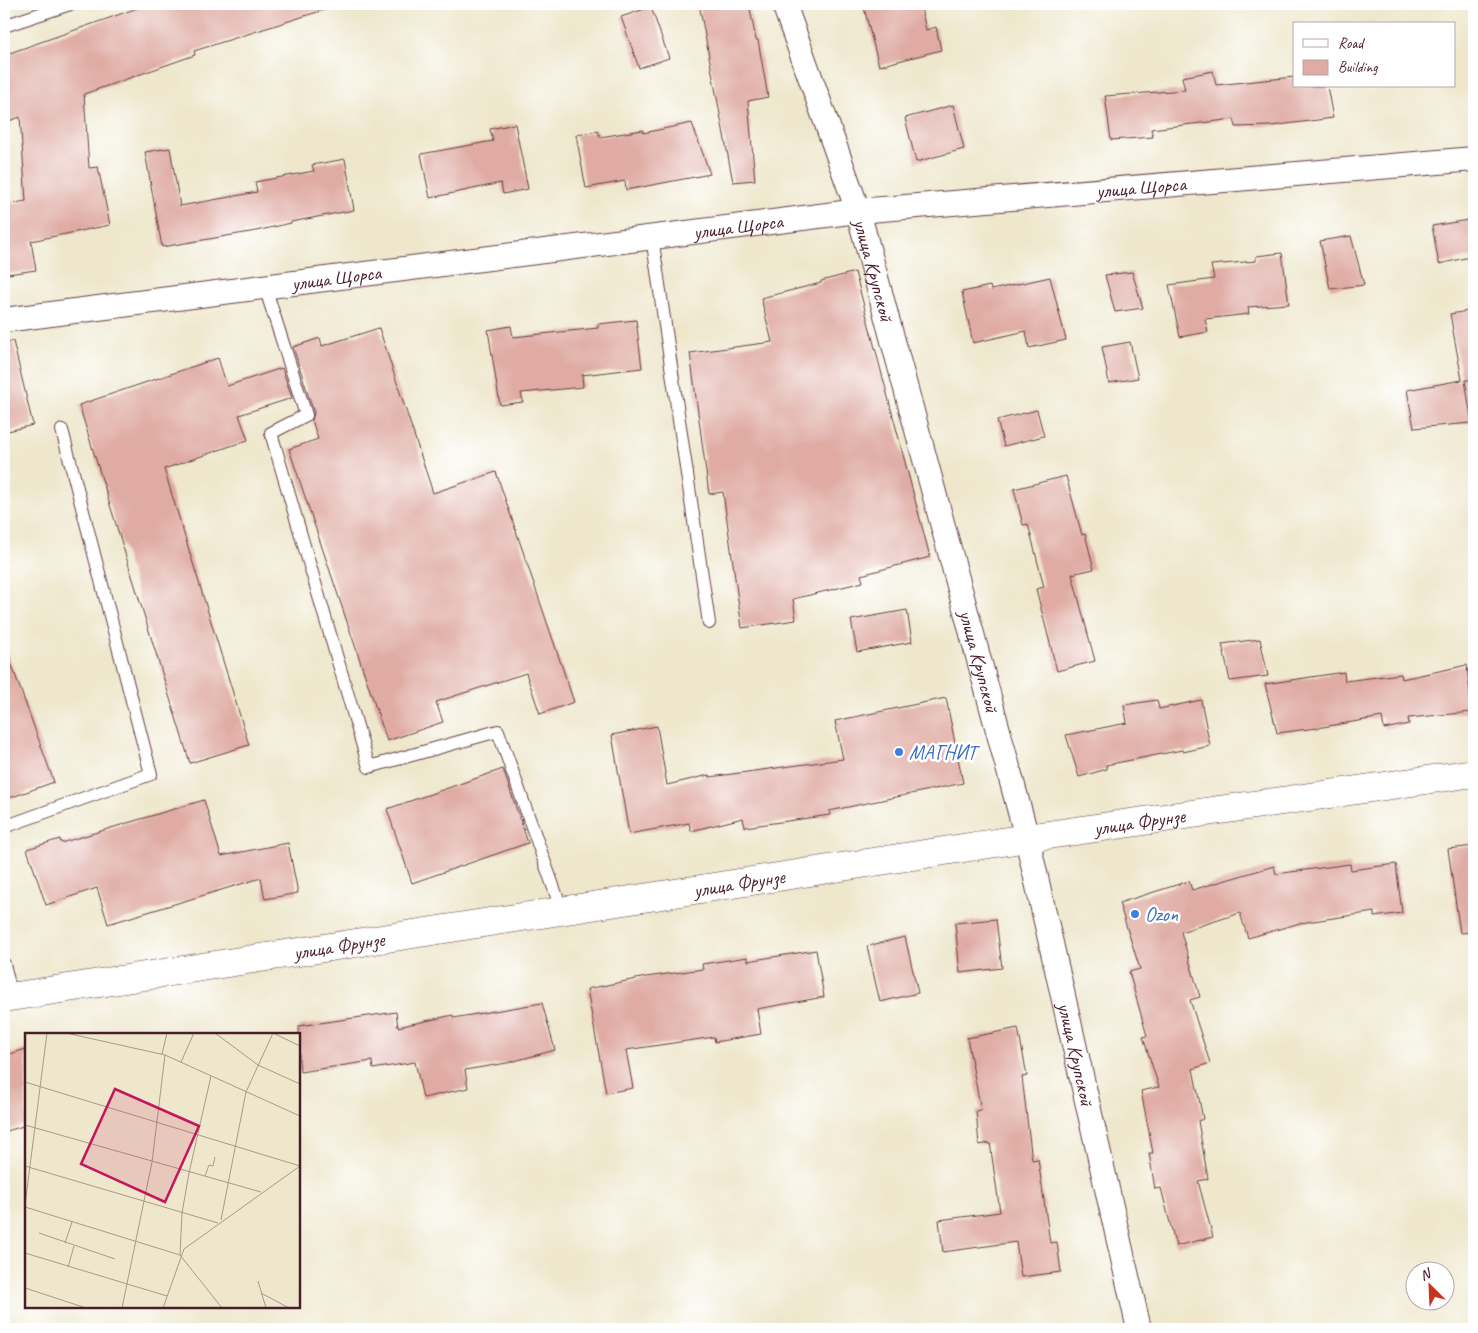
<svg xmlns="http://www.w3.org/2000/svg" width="1478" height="1333" font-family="Caveat,sans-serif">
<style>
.building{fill:#dfaba3}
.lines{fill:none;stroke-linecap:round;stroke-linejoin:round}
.lane-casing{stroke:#633d43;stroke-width:14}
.street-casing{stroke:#633d43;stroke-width:26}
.secondary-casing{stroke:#633d43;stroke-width:29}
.lane{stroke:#fff;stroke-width:12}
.street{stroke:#fff;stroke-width:24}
.secondary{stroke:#fff;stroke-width:28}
.shop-dot{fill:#3f7fe0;stroke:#fff;stroke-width:2}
.labels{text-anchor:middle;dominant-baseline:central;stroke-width:5;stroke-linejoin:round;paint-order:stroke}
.street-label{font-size:20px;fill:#4a1f2b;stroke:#fff}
.shop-label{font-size:20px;fill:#366cbe;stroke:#fff;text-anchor:start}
.inset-road{fill:none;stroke:#ac978c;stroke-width:1}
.view{fill:#c2185b;fill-opacity:0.15;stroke:#c2185b;stroke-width:2.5}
.inset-edge{fill:none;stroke:#4a1f2b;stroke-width:2.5}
</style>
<rect width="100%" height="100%" fill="#fff"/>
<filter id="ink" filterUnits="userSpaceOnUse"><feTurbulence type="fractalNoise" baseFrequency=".02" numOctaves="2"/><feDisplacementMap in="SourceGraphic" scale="10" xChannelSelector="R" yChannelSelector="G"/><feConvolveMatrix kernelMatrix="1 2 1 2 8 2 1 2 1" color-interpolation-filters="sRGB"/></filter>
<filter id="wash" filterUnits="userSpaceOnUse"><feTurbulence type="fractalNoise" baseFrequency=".0096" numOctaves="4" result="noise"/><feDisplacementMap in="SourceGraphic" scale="20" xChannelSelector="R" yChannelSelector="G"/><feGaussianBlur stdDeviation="1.12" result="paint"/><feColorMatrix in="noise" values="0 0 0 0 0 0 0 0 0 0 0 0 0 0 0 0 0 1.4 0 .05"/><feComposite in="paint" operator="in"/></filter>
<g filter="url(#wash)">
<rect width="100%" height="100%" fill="#eee7cc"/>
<g id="blocks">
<g class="building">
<polygon points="149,4 326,4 327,9 194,51 195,55 84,94 89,168 98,167 110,225 31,241 36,270 8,274 4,249 4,205 26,201 20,117 4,123 4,55"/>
<polygon points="699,4 749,4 756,40 758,40 768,97 748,101 755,180 733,182"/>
<polygon points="863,4 920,4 926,30 936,27 941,50 879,66"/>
<polygon points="651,7 669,58 639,68 621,17"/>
<polygon points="1213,71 1216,85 1294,77 1294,86 1327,86 1333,118 1271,126 1236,127 1234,119 1151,129 1153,137 1111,140 1105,96 1185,90 1182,77"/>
<polygon points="953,105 964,149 916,162 905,118"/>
<polygon points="692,123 710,174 626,190 625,181 586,188 576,135 598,131 600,137 643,130 643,133"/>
<polygon points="515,124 528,189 503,194 501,183 430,198 421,154 493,141 490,129"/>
<polygon points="170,148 180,206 257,192 255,182 314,171 312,165 345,159 354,210 291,222 291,223 256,231 162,247 145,152"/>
<polygon points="1474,219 1474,256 1439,264 1432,226"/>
<polygon points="1351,236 1364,285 1330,289 1320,241"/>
<polygon points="1282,253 1289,304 1248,307 1249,314 1205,319 1208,332 1180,337 1169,285 1214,279 1211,265 1256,261 1256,256"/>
<polygon points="855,272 930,557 861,575 863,582 793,599 796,620 742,628 723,492 709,494 690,353 772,342 761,298 821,283 821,281"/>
<polygon points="1132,272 1143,308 1115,312 1105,275"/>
<polygon points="1050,277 1066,340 1029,348 1026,331 973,343 962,292 990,286 991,290"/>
<polygon points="1474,310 1474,380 1465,380 1472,423 1414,428 1407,390 1462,380 1450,314"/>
<polygon points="636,320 642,368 582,375 583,387 521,393 523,402 500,405 488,330 511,326 513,337 598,328 598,324"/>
<polygon points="379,328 433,493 496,472 574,702 540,714 526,673 436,702 443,722 387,741 289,449 318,439 312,420 314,413 293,347 320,338 322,346"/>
<polygon points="13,341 33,425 4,432 4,342"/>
<polygon points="1130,342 1138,378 1109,383 1102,347"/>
<polygon points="218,358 227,386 282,368 292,398 239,415 248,440 164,469 249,745 190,763 79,405"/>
<polygon points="1037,410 1044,436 1004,446 997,420"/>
<polygon points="1066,476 1082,535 1085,534 1094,569 1072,574 1095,661 1057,671 1036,589 1044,587 1028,524 1023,525 1014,489"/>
<polygon points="907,610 912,642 857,652 851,620"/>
<polygon points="1260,639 1268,676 1230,681 1222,644"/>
<polygon points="7,652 54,782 4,800 4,653"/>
<polygon points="1467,665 1472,712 1408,718 1409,724 1384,729 1382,717 1317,728 1277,733 1265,684 1344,672 1345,681 1401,674 1402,679"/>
<polygon points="946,698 963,783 829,811 830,815 745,827 743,818 691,831 689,823 629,834 612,735 657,726 667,785 709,775 710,777 843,759 835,721"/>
<polygon points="1157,700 1159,709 1201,700 1210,746 1183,752 1182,750 1106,765 1107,769 1079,777 1066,735 1127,723 1124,705"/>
<polygon points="503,769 528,843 412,883 387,809"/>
<polygon points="204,800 221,856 288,843 298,893 265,899 261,878 108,924 97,888 46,905 27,849 60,839 61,843"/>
<polygon points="1474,846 1474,932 1460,933 1448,849"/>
<polygon points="1350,864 1351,870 1396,864 1402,913 1374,917 1374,912 1300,923 1248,938 1240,913 1181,932 1200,997 1190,1000 1210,1063 1193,1069 1203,1119 1198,1121 1208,1179 1198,1181 1213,1237 1176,1246 1161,1188 1155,1189 1149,1153 1153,1153 1141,1091 1159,1087 1143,1037 1147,1036 1129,972 1140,969 1119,903 1189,881 1192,890 1274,866 1276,874"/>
<polygon points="996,919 1002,968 960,973 955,923"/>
<polygon points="905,937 918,993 880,1002 867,946"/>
<polygon points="816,950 824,997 757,1009 761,1034 715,1042 714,1037 626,1050 633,1088 606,1093 587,989 646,977 703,969 702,964 748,957 748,961"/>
<polygon points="542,1003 555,1050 507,1063 465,1070 468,1088 423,1098 415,1062 373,1069 372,1061 300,1072 299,1060 299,1026 396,1012 398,1027 453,1015 453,1018"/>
<polygon points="1018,1028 1027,1076 1022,1077 1032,1160 1038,1159 1050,1243 1057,1242 1061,1272 1021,1277 1016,1242 943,1252 939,1220 1000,1212 990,1143 979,1145 976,1111 981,1110 967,1038"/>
<polygon points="26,1049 26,1125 4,1132 4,1056"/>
</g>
</g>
</g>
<g filter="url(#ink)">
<use href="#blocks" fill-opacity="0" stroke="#633d43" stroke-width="1"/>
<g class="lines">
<g class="lane-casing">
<g id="lane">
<polyline points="4,26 70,4"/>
<polyline points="652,237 709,623"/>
<polyline points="265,287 306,415 271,433 369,767 498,731 562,911"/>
<polyline points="4,827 151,774 62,430"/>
<polyline points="4,964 12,997"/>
</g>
</g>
<g class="street-casing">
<g id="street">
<path id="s1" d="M784,4L858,211L1027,838L1139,1329"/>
<path id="s2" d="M4,320L858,211L1474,159"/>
</g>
</g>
<g class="secondary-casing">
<g id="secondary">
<path id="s3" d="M4,998L1027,838L1474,773"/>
</g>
</g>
<use href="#lane" class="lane"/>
<use href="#street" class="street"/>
<use href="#secondary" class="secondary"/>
</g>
</g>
<g class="shop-dot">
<circle cx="899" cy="752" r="5"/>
<circle cx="1135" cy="914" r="5"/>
</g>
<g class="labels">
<g class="street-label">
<text stroke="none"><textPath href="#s2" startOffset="1145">улица Щорса</textPath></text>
<text stroke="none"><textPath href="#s2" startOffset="740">улица Щорса</textPath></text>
<text stroke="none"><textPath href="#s1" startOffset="281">улица Крупской</textPath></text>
<text stroke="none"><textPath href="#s2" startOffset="335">улица Щорса</textPath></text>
<text stroke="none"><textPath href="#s1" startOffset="686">улица Крупской</textPath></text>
<text stroke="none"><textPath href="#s3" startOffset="1149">улица Фрунзе</textPath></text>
<text stroke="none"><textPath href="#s3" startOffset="744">улица Фрунзе</textPath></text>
<text stroke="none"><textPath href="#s3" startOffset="339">улица Фрунзе</textPath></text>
<text stroke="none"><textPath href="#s1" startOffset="1091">улица Крупской</textPath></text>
</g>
<g class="shop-label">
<text x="909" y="752">МАГНИТ</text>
<text x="1145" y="914">Ozon</text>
</g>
</g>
<g transform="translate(25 1033)">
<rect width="275" height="275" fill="#eee7cc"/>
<path class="inset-road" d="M41,0L140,22L275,83M190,0L233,32L275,51M248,0L275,13M137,21L142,0M156,29L169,0M0,49L275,133M0,92L236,159M0,133L193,190M180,143L184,132L188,133L190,124M0,172L22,0M0,174L155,222L157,180L164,140L186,43M196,187L221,59L248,0M14,200L90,226M40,210L47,189M0,220L142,263M155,222L197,275M43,234L49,213M233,248L241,275M0,255L61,275M236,260L264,275M97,275L127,129L140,22M138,275L159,216L275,133"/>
<path class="view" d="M90,56L174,93L140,169L56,131Z"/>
<rect width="275" height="275" class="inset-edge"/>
</g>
<rect width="1478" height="1333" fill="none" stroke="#fff" stroke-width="20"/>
<rect x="1293" y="22" width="162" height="65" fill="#ffffff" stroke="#b7a5aa"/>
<rect x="1303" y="39" width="25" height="8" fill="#ffffff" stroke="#b7a5aa"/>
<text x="1338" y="48" font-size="15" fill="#4a1f2b">Road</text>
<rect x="1303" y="60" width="25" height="15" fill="#dfaba3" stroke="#b7a5aa"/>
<text x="1338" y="72" font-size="15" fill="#4a1f2b">Building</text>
<g transform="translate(1430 1286) rotate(336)"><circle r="24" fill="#ffffff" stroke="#b7a5aa"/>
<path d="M0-4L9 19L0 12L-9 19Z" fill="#c8321e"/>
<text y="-8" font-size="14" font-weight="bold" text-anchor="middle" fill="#4a1f2b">N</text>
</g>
</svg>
